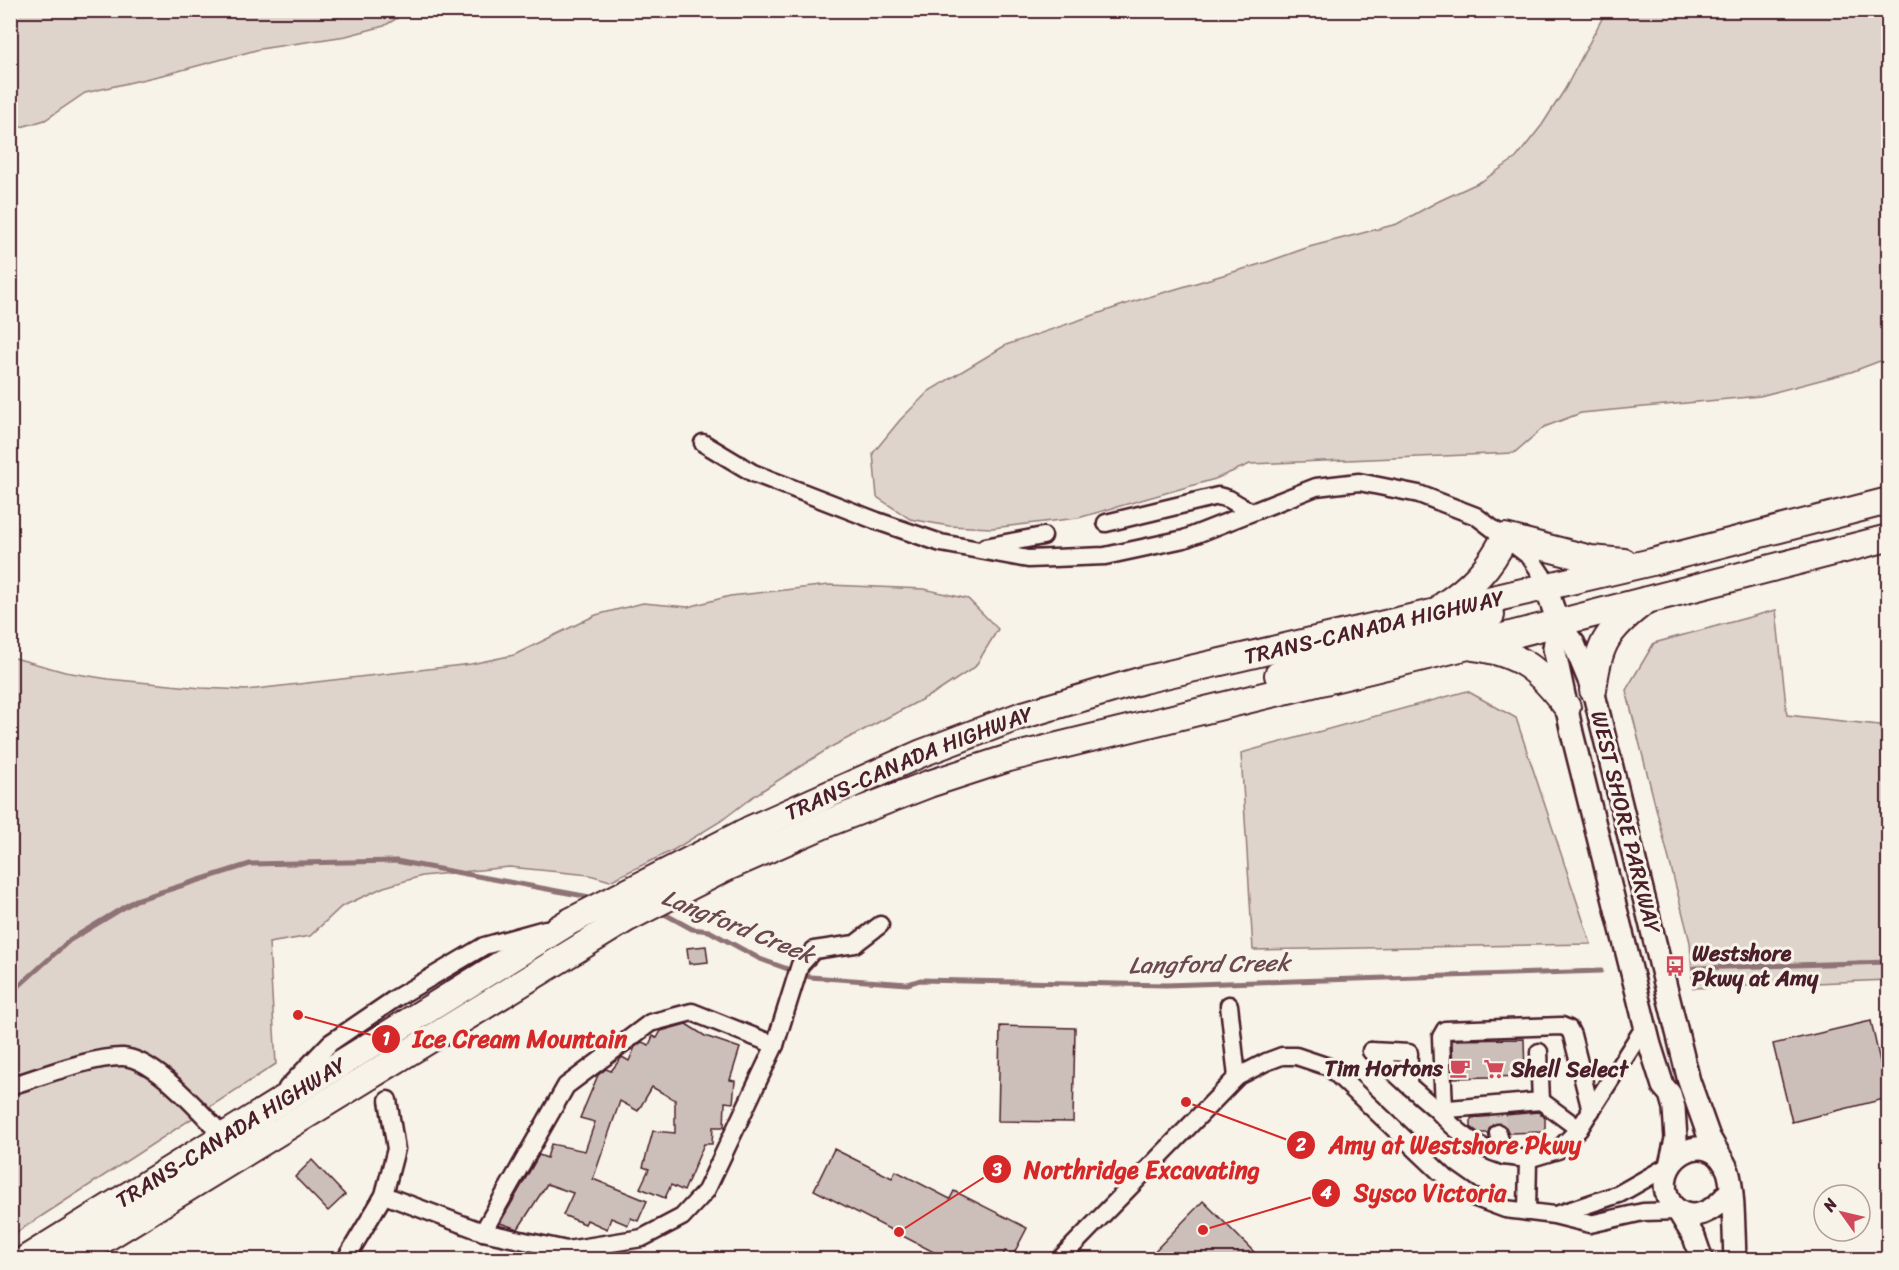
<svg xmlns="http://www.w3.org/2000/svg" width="1899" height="1270" font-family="Sriracha,sans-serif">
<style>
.green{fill:#ded4cc;stroke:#947a7c;stroke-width:1.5}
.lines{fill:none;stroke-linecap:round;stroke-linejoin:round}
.stream{stroke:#8e7275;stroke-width:5}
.building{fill:#ccbfb9;stroke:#4a1f2b;stroke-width:1.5}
.minor-tunnel{stroke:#d4c9c2;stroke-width:16;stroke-dasharray:16 8;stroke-linecap:butt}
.minor-casing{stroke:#4a1f2b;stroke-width:21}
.major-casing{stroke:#4a1f2b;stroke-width:26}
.highway-casing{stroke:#4a1f2b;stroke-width:30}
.minor{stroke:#f7f3e8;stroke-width:16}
.major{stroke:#f7f3e8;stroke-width:21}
.highway{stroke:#f7f3e8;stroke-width:26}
.labels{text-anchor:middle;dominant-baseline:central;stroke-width:6;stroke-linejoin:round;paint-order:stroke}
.street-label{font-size:22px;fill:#4a1f2b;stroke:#f7f3e8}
.poi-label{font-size:22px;font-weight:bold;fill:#4a1f2b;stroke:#f7f3e8;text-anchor:start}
.water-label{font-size:24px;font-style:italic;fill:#6c4950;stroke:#f7f3e8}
.leader{fill:none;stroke:#d62828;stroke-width:2}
.callout-dot{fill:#d62828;stroke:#f7f3e8;stroke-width:2}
.mark-label{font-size:18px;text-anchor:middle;font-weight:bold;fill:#fff}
.callout-label{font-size:24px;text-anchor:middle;font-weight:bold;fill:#d62828;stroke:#f7f3e8;stroke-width:6;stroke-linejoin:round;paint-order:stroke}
</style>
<rect width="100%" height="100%" fill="#f7f3e8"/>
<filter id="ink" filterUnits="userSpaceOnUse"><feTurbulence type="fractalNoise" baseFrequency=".0167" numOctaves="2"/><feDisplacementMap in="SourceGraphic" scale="12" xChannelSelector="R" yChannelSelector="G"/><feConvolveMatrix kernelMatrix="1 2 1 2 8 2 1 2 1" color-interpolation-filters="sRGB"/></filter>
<g filter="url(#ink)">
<g class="green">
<polygon points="11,10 409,10 409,11 384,26 346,36 260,49 171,73 85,93 45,120 11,130"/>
<polygon points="1606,11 1888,11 1888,358 1851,372 1760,396 1581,413 1544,427 1514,453 1250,464 1215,479 1078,518 992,528 949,526 910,519 877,497 873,453 900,420 929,391 1006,345 1132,302 1267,262 1309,247 1397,224 1437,202 1482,181 1516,158 1542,125 1565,89"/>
<polygon points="829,585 924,589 968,599 998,629 975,667 940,690 831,747 755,795 721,821 675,849 610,881 590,875 509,867 422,876 384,887 341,907 310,936 269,943 276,1064 11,1236 11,657 65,672 108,679 201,688 246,690 471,664 514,655 596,615 643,603 688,607 730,596"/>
<polygon points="1776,610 1787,715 1888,726 1888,980 1693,988 1690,942 1626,690 1654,643"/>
<polygon points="1467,691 1516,718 1591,944 1253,950 1241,753"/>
</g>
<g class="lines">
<g class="stream">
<polyline points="659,911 692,929 709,931 760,959 810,977 908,984 920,980 1166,985 1601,971"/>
<polyline points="1695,968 1888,962"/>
<polyline points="10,994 70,940 136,900 250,864 396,861 595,898"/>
</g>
</g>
<g class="building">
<polygon points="706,946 708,962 689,964 687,948"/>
<polygon points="1871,1021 1888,1098 1792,1122 1773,1044"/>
<polygon points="686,1024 705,1036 740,1048 730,1080 735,1081 733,1103 725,1102 724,1127 713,1127 712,1144 704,1144 684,1191 671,1185 665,1198 640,1188 649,1169 643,1167 653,1131 675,1133 675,1100 652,1087 638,1111 620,1101 593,1179 647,1201 638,1221 631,1218 628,1225 611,1218 607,1229 587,1220 585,1224 563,1215 573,1193 547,1184 518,1229 500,1223 539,1155 547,1158 551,1144 585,1151 595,1122 580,1118 598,1075 606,1069 611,1071 622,1057 629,1061 635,1047 642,1042 649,1045 653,1036 657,1038 661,1031"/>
<polygon points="1000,1026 1075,1028 1073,1122 998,1121"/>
<polygon points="1524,1039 1525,1076 1453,1078 1452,1040"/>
<polygon points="1538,1112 1545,1117 1545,1132 1509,1133 1500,1123 1491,1125 1488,1133 1479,1133 1471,1127 1471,1118"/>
<polygon points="834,1149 892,1178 896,1171 950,1199 954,1191 1027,1228 1013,1255 1005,1251 1001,1260 949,1260 814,1190"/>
<polygon points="312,1160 345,1195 328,1211 295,1177"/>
<polygon points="1203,1201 1262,1260 1146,1260"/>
</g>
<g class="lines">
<polyline class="minor-tunnel" points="1497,1110 1498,1133"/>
<g class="minor-casing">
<g id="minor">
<polyline points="703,443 753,473 877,521 941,543 1028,559 1105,556 1184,539 1316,487 1359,482 1419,494 1476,516 1530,557 1542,575 1546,587"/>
<polyline points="1106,523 1218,496 1229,499 1251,512"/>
<polyline points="985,547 1043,536"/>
<polyline points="1229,1005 1237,1077"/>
<polyline points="1371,1051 1409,1053 1408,1085 1437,1110 1541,1101 1539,1052"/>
<polyline points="1371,1051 1408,1085"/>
<path d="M10,1086C40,1077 93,1056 123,1057C156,1059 201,1114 224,1136"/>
<polyline points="287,1088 330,1043 396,998 484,946 545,929"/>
<polyline points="1541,1101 1579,1129"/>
<polyline points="1444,1109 1441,1037 1445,1030 1562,1026 1569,1029 1572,1035 1591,1111"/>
<path d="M1437,1110C1457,1132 1476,1147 1504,1156"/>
<polyline points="1498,1133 1504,1156 1528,1159 1527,1212"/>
<polyline points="1528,1159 1558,1150 1579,1129 1645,1026"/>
<polyline points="384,1195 483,1232 567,1250 642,1238 682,1217 706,1191 775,1045 800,965 814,950 855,944 880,925"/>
<polyline points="1556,1215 1619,1194 1670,1165"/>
<polyline points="483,1232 566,1086 650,1023 692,1012 775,1045"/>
<polyline points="345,1260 384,1195 396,1149 388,1100"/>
<polyline points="1059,1260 1237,1077 1266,1062 1282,1056 1296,1056 1329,1067 1446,1178 1473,1197 1505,1209 1554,1215 1590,1224 1643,1212 1678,1211"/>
</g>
</g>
<g class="major-casing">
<g id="major">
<polyline points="1546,587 1558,623 1574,644 1593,690 1689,1081 1709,1137 1724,1163"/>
<polyline points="1558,623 1554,648 1572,733 1650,1045 1663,1086 1670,1094 1674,1108 1676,1139 1670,1165"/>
<path d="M1730,1191C1716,1210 1690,1227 1671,1204C1646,1162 1709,1121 1728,1171C1734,1188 1734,1239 1735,1260"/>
<polyline points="1678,1211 1694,1237 1702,1260"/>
</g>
</g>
<g class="highway-casing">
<g id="highway">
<path d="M1444,605C1472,586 1490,567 1505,537L1591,559L1624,562"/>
<path d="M1474,647C1521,653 1540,671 1567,707"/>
<polyline points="1278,675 1491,615"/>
<path d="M1593,690C1598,647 1605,632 1640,605"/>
<path id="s1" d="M24,1260L569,922L749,830L922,753L1020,716L1143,680L1652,562L1888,501"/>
<polyline points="70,1260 626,919 730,866 828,823 929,784 1009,758 1468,646 1888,538"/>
</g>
</g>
<use href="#minor" class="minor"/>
<use href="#major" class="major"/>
<use href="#highway" class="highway"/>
</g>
</g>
<defs>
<g id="bus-bare" transform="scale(1.62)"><path d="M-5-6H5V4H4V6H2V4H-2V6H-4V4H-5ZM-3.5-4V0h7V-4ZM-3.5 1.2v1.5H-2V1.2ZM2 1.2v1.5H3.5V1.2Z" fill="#d1495b" stroke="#f7f3e8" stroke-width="2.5" paint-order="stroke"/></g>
<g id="cafe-bare" transform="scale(1.62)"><path d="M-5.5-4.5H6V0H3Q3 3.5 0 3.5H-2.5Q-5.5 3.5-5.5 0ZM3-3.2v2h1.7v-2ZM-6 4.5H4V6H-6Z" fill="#d1495b" stroke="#f7f3e8" stroke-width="2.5" paint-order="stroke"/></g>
<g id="supermarket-bare" transform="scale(1.62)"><path d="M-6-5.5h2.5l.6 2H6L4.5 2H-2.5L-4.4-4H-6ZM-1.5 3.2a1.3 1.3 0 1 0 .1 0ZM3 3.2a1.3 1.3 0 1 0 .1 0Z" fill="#d1495b" stroke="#f7f3e8" stroke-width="2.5" paint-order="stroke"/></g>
</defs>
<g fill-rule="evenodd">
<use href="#bus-bare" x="1675" y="966"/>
<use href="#cafe-bare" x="1460" y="1068"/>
<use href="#supermarket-bare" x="1494" y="1069"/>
</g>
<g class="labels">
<g class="street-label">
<text stroke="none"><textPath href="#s1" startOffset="1503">TRANS-CANADA HIGHWAY</textPath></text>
<text stroke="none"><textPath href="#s1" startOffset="1017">TRANS-CANADA HIGHWAY</textPath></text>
<text transform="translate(1626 822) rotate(76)">WEST SHORE PARKWAY</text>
<text stroke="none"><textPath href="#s1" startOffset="243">TRANS-CANADA HIGHWAY</textPath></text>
</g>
<g class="poi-label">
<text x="1692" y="953">Westshore<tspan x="1692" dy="25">Pkwy at Amy</tspan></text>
<text x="1443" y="1068" text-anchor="end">Tim Hortons</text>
<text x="1511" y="1069">Shell Select</text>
</g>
<g class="water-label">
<text transform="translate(738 926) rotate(22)">Langford Creek</text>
<text transform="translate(1209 964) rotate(-1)">Langford Creek</text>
</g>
</g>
<path class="leader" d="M298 1015L386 1039M1186 1102L1301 1145M899 1232L997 1169M1203 1230L1326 1193"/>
<g class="callout-dot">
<circle cx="298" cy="1015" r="6"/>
<circle cx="1186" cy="1102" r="6"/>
<circle cx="899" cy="1232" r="6"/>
<circle cx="1203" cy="1230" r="6"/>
<circle cx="386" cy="1039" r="15"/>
<circle cx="1301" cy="1145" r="15"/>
<circle cx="997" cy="1169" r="15"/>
<circle cx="1326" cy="1193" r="15"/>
</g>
<g class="mark-label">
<text x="386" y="1045">1</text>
<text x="1301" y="1151">2</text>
<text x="997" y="1176">3</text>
<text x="1326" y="1199">4</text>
</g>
<g class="callout-label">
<text x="520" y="1047">Ice Cream Mountain</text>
<text x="1455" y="1153">Amy at Westshore Pkwy</text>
<text x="1142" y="1178">Northridge Excavating</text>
<text x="1430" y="1201">Sysco Victoria</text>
</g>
<rect width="1899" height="1270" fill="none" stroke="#f7f3e8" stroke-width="36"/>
<rect x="18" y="18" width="1863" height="1234" fill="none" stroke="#4a1f2b" stroke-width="2" filter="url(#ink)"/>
<g transform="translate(1842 1213) rotate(304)"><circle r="28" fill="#f7f3e8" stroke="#b29e9c" stroke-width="1.5"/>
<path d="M0-4.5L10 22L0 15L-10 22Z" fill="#d1495b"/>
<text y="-9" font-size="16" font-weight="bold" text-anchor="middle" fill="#4a1f2b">N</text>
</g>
</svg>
